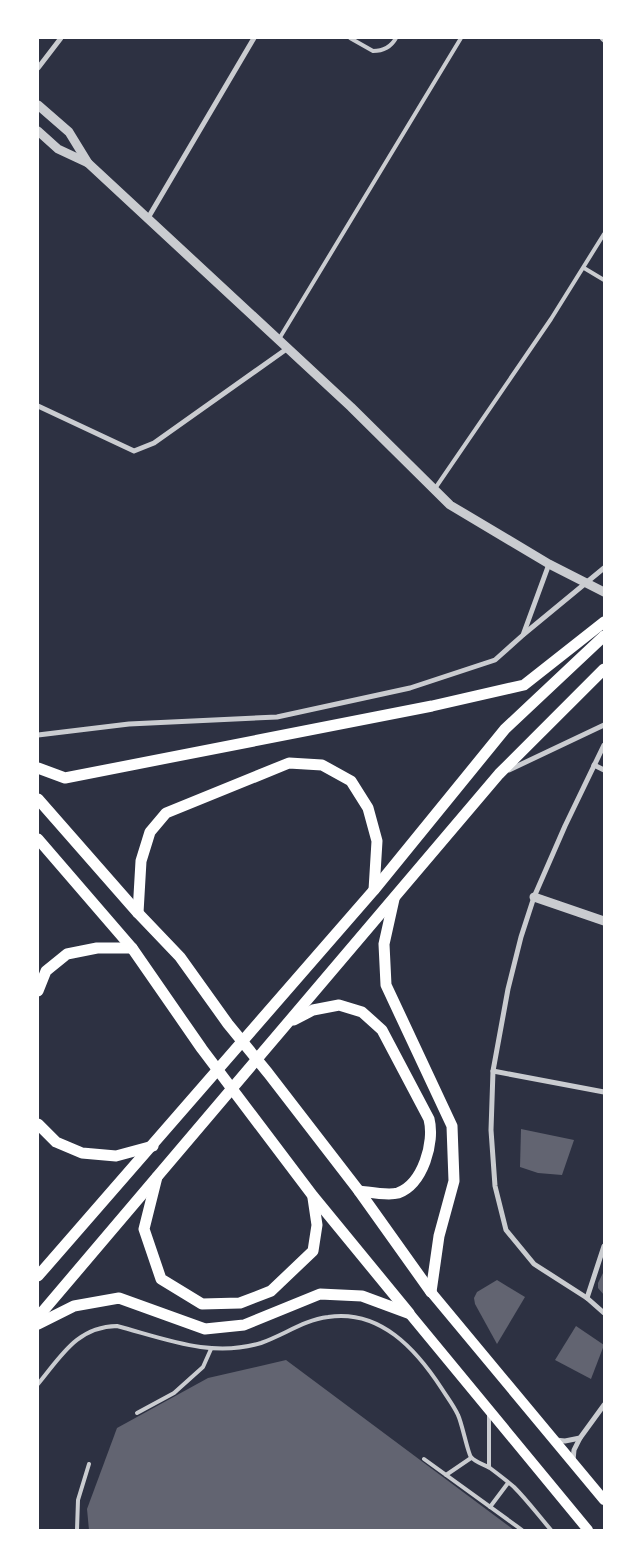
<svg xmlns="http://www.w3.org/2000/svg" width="642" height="1568" font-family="'Space Grotesk',sans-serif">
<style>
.building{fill:#626471}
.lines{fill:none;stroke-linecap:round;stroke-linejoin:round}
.service{stroke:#caccd0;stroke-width:4}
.minor{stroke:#caccd0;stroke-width:5}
.tertiary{stroke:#caccd0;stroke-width:9}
.secondary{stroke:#fff;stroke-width:10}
.trunk{stroke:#fff;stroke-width:11}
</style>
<rect width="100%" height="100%" fill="#2d3142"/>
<g class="building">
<polygon points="521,1129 574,1140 562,1175 538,1173 520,1167"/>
<polygon points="604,1271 604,1295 598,1288 598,1283"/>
<polygon points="497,1280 525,1297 497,1344 475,1304 474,1298 477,1292"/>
<polygon points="576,1326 604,1345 591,1379 555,1360"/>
<polygon points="286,1360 514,1530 89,1530 87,1509 117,1428 208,1378"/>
</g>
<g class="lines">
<g class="service">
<path d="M350,38L373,51C383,51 391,47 396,38"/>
<polyline points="584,268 604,280"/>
<polyline points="279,339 461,38"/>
<polyline points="434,490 551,319 604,234"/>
<path d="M38,1384C62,1355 77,1327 117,1326C166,1339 211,1358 261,1343C284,1335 304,1320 328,1317C380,1309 416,1349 442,1389C447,1397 454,1406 458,1415C462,1423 468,1454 471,1457C476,1463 484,1464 490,1468C498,1474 507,1481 514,1487C527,1500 539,1516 551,1530"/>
<polyline points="137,1413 174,1393 203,1367 211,1349"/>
<polyline points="489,1414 489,1467"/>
<polyline points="424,1459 522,1530"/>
<polyline points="446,1475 471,1458"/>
<polyline points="490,1507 508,1483"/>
<polyline points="77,1530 78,1500 89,1464"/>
</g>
<g class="minor">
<polyline points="602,38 604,40"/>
<polyline points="38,68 61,38"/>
<polyline points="148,218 254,38"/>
<polyline points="38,406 134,451 154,443 288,348"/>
<polyline points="524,634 604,568"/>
<polyline points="38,735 129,724 277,717 410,688 495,660 523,635 549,564"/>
<polyline points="604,745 565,826 534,897 521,937 508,989 493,1071 491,1130 495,1186 506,1230 534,1264 587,1298 604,1313"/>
<polyline points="594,765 604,770"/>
<polyline points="509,770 604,725"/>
<polyline points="493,1071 604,1092"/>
<polyline points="587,1298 604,1246"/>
<polyline points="555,1440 565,1441 580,1438 604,1405"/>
<polyline points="573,1460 574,1450 580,1438"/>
</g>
<g class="tertiary">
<polyline points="38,105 69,132 88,163 351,407 450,505 549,564 604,592"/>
<polyline points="38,131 58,149 88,163"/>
<polyline points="534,897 604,921"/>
</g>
<g class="secondary">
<polyline points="431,1292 604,1500"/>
<polyline points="409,1313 588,1530"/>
</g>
<g class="trunk">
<polyline points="38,768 65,778 432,706 524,685 604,622"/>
<polyline points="38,799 138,913 180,957 228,1024 268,1073 359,1191 431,1292"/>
<polyline points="38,839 132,948 202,1049 313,1196 409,1313"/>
<polyline points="394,899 384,944 386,985 452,1126 454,1181 439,1236 431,1292"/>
<polyline points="138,913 141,861 150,832 166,813 289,763 322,765 351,781 368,808 377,841 374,890"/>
<polyline points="38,991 46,971 67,954 97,948 132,948"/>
<path d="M294,1020L313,1010L339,1005L362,1012L382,1030L429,1119C435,1142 423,1184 398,1193C388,1196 369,1192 359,1191"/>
<polyline points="38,1124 56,1142 82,1153 116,1156 153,1146"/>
<polyline points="157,1177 144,1229 161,1279 202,1304 240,1303 271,1291 313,1251 317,1225 313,1198"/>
<polyline points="38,1276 374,890 505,729 604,636"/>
<polyline points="38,1317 499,774 604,669"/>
<polyline points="38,1324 74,1306 119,1298 205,1329 244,1325 320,1294 362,1296 408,1313"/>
</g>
</g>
<rect width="642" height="1568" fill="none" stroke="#ffffff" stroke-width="78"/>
</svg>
